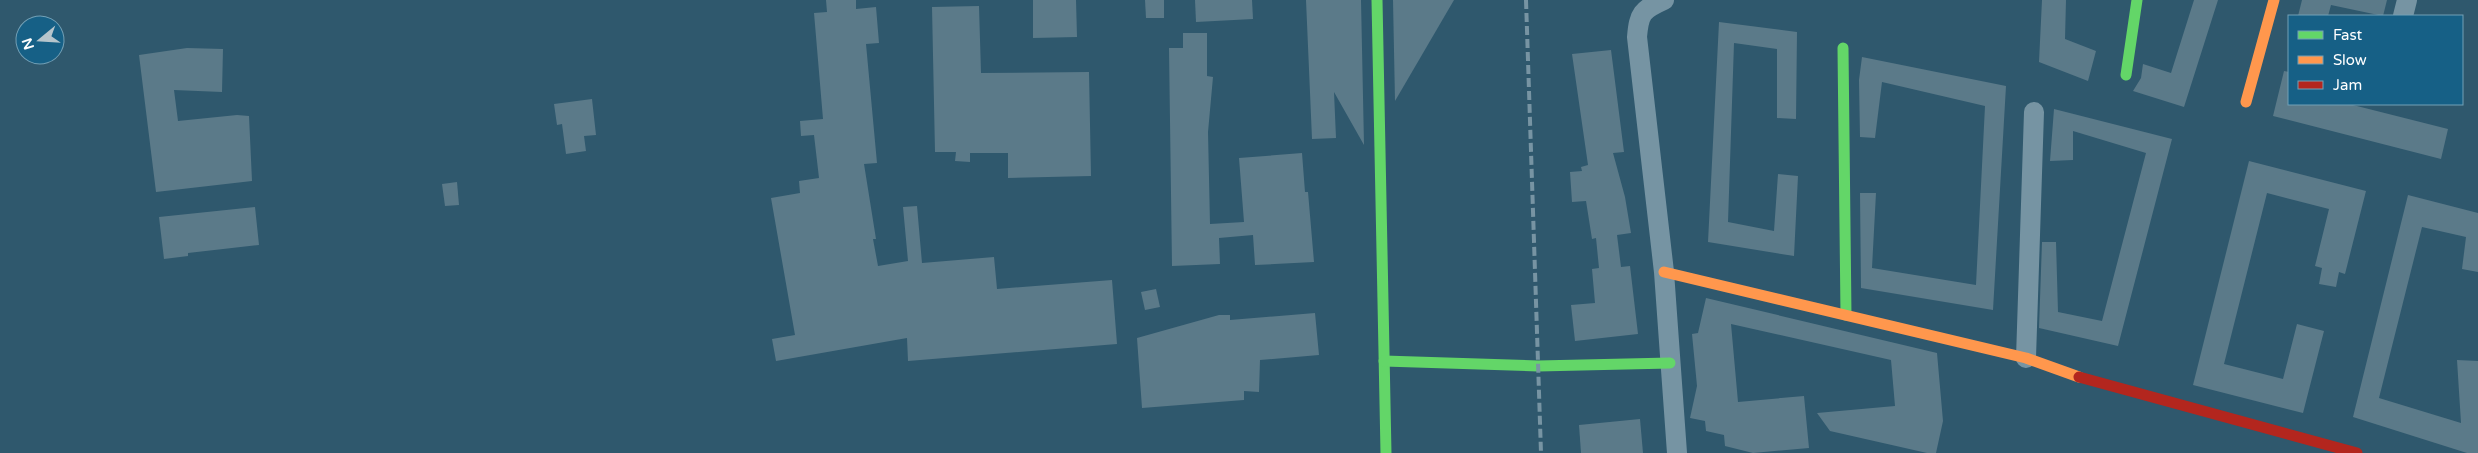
<svg xmlns="http://www.w3.org/2000/svg" width="2478" height="453" font-family="'Varela Round',sans-serif">
<style>
.building{fill:#5b7a89}
.lines{fill:none;stroke-linecap:round;stroke-linejoin:round}
.street{stroke:#7694a3;stroke-width:20}
.fast{stroke:#63d668;stroke-width:11}
.slow{stroke:#ff974d;stroke-width:11}
.jam{stroke:#b3261e;stroke-width:11}
.rail{stroke:#7794a3;stroke-width:4;stroke-dasharray:9 4;stroke-linecap:butt}
</style>
<rect width="100%" height="100%" fill="#2f586d"/>
<g class="building">
<polygon points="826,0 856,0 856,9 876,7 879,43 866,44 877,163 864,164 876,239 873,239 878,266 908,261 903,207 917,206 922,263 994,257 997,289 1112,280 1117,344 908,361 907,338 776,361 772,339 795,335 771,198 800,193 799,181 819,178 814,135 801,136 800,121 823,119 814,13 827,12"/>
<polygon points="1033,0 1076,0 1077,37 1033,38"/>
<polygon points="1145,0 1164,0 1164,18 1146,18"/>
<polygon points="1195,0 1252,0 1253,19 1196,22"/>
<polygon points="1306,0 1361,0 1364,145 1334,92 1336,138 1312,139"/>
<polygon points="1393,0 1454,0 1395,101"/>
<polygon points="2042,0 2066,0 2065,39 2096,51 2088,81 2039,62"/>
<polygon points="2194,0 2218,0 2184,107 2133,91 2141,78 2143,64 2171,73"/>
<polygon points="2302,0 2387,0 2383,16 2331,5 2328,16 2298,16"/>
<polygon points="979,6 981,73 1089,72 1091,176 1008,178 1008,153 970,153 970,162 955,161 956,152 935,152 932,7"/>
<polygon points="1719,22 1797,32 1796,119 1777,118 1777,49 1734,43 1728,222 1774,231 1778,174 1798,176 1794,256 1708,242"/>
<polygon points="1183,33 1207,33 1207,76 1213,77 1208,132 1210,224 1244,222 1239,158 1302,153 1305,192 1308,192 1314,262 1255,265 1253,235 1219,238 1220,264 1172,266 1169,48 1183,48"/>
<polygon points="187,48 223,49 222,92 174,90 178,121 237,115 249,116 252,181 156,192 139,55"/>
<polygon points="1611,50 1624,152 1613,153 1625,197 1631,233 1617,235 1621,267 1630,266 1638,334 1575,341 1571,305 1595,303 1592,269 1599,268 1596,238 1592,239 1586,201 1572,202 1570,172 1582,171 1581,167 1588,165 1572,54"/>
<polygon points="1862,57 2006,86 1993,310 1861,288 1860,193 1876,193 1872,268 1976,285 1985,106 1882,82 1875,138 1860,137 1859,80"/>
<polygon points="2284,71 2289,72 2289,104 2349,104 2448,129 2441,159 2273,116"/>
<polygon points="592,99 596,135 584,136 586,151 566,154 562,124 557,125 554,104"/>
<polygon points="2054,109 2172,139 2118,346 2039,328 2042,242 2056,242 2058,312 2102,321 2146,153 2073,131 2073,160 2050,161"/>
<polygon points="2249,161 2366,191 2345,274 2339,272 2336,287 2319,284 2322,268 2315,266 2329,209 2267,193 2224,364 2283,379 2297,324 2324,331 2303,413 2193,385"/>
<polygon points="457,182 459,205 445,206 442,184"/>
<polygon points="2408,195 2478,213 2478,272 2462,269 2466,237 2422,227 2379,398 2461,423 2457,360 2478,361 2478,453 2467,453 2353,417"/>
<polygon points="255,207 259,245 188,253 188,256 164,259 159,217"/>
<polygon points="1156,289 1160,307 1145,310 1141,292"/>
<polygon points="1706,298 1937,353 1943,421 1936,453 1927,453 1830,431 1817,413 1895,406 1891,360 1731,324 1738,402 1804,396 1809,448 1753,453 1725,446 1724,435 1706,431 1705,421 1690,418 1697,386 1692,334 1698,333"/>
<polygon points="1315,313 1319,355 1260,360 1259,392 1244,391 1244,400 1142,408 1137,338 1219,315 1230,315 1230,320"/>
<polygon points="1640,419 1643,453 1581,453 1579,425"/>
</g>
<g class="lines">
<g class="street">
<path d="M1664,0C1642,10 1639,13 1637,37L1664,272L1677,453"/>
<polyline points="2403,16 2407,0"/>
<polyline points="2026,358 2034,112"/>
</g>
<g class="fast">
<polyline points="1377,0 1386,453"/>
<polyline points="1843,48 1846,315"/>
<polyline points="2126,75 2137,0"/>
<polyline points="1384,361 1538,366 1670,363"/>
</g>
<g class="slow">
<polyline points="2246,102 2274,0"/>
<polyline points="1664,272 2026,358 2079,377"/>
</g>
<polyline class="jam" points="2079,377 2357,453"/>
<polyline class="rail" points="1526,0 1541,453"/>
</g>
<rect x="2288" y="15" width="175" height="90" fill="#166086" stroke="#73a0b6"/>
<rect x="2298" y="31" width="25" height="8" fill="#63d668" stroke="#73a0b6"/>
<text x="2333" y="40" font-size="15" fill="#ffffff">Fast</text>
<rect x="2298" y="56" width="25" height="8" fill="#ff974d" stroke="#73a0b6"/>
<text x="2333" y="65" font-size="15" fill="#ffffff">Slow</text>
<rect x="2298" y="81" width="25" height="8" fill="#b3261e" stroke="#73a0b6"/>
<text x="2333" y="90" font-size="15" fill="#ffffff">Jam</text>
<g transform="translate(40 40) rotate(252)"><circle r="24" fill="#166086" stroke="#73a0b6"/>
<path d="M0-4L9 19L0 12L-9 19Z" fill="#b6c5cc"/>
<text y="-8" font-size="14" font-weight="bold" text-anchor="middle" fill="#ffffff">N</text>
</g>
</svg>
